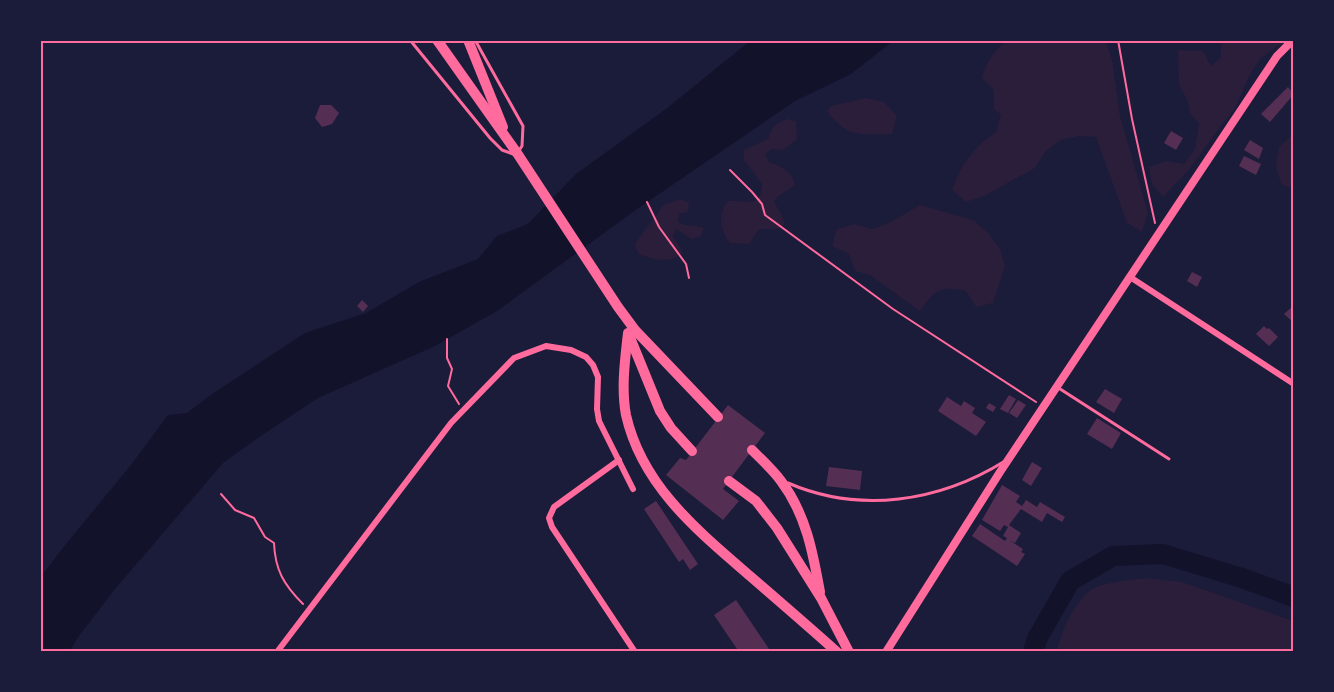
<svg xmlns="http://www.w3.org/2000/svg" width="1334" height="692" font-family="Commissioner,sans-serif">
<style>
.green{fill:#2a1e3b}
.water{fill:#12122b}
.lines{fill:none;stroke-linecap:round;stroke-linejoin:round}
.river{stroke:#12122b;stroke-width:20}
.building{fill:#542f53}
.path{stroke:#ff6b9d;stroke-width:2}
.service{stroke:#ff6b9d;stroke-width:3}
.minor{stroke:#ff6b9d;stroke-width:6}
.tertiary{stroke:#ff6b9d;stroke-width:8}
.trunk{stroke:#ff6b9d;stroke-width:10}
.neatline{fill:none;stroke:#ff6b9d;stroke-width:2}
</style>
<rect width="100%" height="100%" fill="#1b1b3a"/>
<g class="green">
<path d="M1008,40L1106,41L1112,60L1120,116L1148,213L1142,232L1127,223L1096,137L1078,136L1060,140L1045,152L1035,168L984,196L966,202L952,190C961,165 974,146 996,132L1001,115L994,109V90L982,78C987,61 993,51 1008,40Z"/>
<polygon points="1221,41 1291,41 1276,47 1260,59 1250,74 1235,109 1222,124 1189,170 1163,197 1152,184 1149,167 1166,161 1184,164 1195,149 1199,124 1190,113 1188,101 1179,85 1178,50 1203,51 1211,66 1221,57"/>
<path d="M866,98L884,102L897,116L892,134C860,134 848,139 827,111L831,106Z"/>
<path d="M787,119L796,121L797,139L783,150L772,149L765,154L769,162C782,167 791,170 795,184C788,192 780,193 774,201C778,210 783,215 785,224L777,229H759L749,244L730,243C720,231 717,214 728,201C746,199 761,211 762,184L744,160V150L769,138C771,127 776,123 787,119Z"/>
<polygon points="1293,134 1293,189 1281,184 1276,166 1279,147"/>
<path d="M681,199L689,203L688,212L679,214L678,222C687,227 695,225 704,228L701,236L692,239L676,229L673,237L679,245L682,253C671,264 653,260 639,254L635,245C643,230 654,221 663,205Z"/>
<path d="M920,205L973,220L988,233L1000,249L1005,266L993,303L976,307L966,291C941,285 934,290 920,311L870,275L855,271L849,254L832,246L837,229L854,224L872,229L889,223Z"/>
<path d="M1146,578L1182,582L1293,621V651H1057C1062,631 1073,603 1091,590C1103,582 1131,580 1146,578Z"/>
</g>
<polygon class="water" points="750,41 893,41 851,74 795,101 637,209 497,311 435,346 318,398 262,435 223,463 115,589 78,637 70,651 41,651 40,578 66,544 131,465 168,415 187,413 212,394 305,333 366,313 419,282 478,259 497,236 528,224 576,174 666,109"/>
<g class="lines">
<polyline class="river" points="1033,652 1037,639 1070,581 1113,556 1163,554 1242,578 1294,597"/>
</g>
<g class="building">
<polygon points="1288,87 1294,94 1270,122 1261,114"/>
<polygon points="320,105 331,105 339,113 332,124 322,127 315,118"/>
<polygon points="1171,131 1183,138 1176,150 1164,143"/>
<polygon points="1250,140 1263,148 1259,159 1244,150"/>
<polygon points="1244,156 1261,164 1256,175 1239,166"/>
<polygon points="1192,272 1202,277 1197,287 1187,281"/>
<polygon points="362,300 368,306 363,312 357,306"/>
<polygon points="1294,305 1294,323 1284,314"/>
<polygon points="1264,326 1267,329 1269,328 1278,337 1269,346 1256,334"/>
<polygon points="1105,389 1122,399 1114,413 1096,402"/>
<polygon points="1009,395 1016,399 1008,413 1000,409"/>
<polygon points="947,397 961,406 964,401 975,408 972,413 986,422 976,436 938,411"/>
<polygon points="1018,400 1026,405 1017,418 1009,413"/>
<polygon points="989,403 996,407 993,412 986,408"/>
<polygon points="728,405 765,433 723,489 739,501 723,520 666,475 680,458 686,460"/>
<polygon points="1097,418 1121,433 1112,449 1087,434"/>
<polygon points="1032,462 1042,468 1031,486 1022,480"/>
<polygon points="829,467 862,471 860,490 826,486"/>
<polygon points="1002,485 1020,496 1016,502 1022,506 1026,500 1037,507 1040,502 1065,517 1062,522 1047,513 1042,522 1021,509 1009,525 1021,533 1015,543 1009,540 1023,549 1021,552 1025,554 1017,566 972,536 980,524 1005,541 1007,538 1003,536 1008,527 1004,525 1000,531 982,520"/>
<polygon points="656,501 698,564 690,570 683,559 679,562 644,509"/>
<polygon points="736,600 769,649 765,652 739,652 714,615"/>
</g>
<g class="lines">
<g class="path">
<polyline points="1118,40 1132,119 1155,223"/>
<polyline points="730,170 752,192 762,204 765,215 893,309 1036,402"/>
<polyline points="647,202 659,227 686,264 689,278"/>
<polyline points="447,339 447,358 452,369 448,386 459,404"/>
<path d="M221,494L235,510L254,518L265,537L274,543C275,570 284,585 303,604"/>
</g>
<g class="service">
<polyline points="410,40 490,138 502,150 513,154"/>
<polyline points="475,40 523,126 522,146 518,152"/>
<polyline points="1057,387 1169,459"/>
<path d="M788,483C860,514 939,502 1005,461"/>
</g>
<g class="minor">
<polyline points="1130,277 1294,384"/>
<polyline points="619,460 554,507 549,518 552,527 635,652"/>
<polyline points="277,652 451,423 514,358 546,346 571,350 586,357 593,365 598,377 597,409 599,421 633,489"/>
</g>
<polyline class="tertiary" points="886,652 1000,472 1277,56 1293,40"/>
<g class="trunk">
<polyline points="437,40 517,153 618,307 635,330 718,417"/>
<polyline points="468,40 503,127"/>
<path d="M628,333C625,360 621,388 626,415C642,486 698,531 750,576C779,601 808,626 837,652"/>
<polyline points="629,335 660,411 671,428 692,451"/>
<path d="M752,450C762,460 773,470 781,481C806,514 813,553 820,592"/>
<polyline points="729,481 756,501 777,528 821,598 849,652"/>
</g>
</g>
<rect width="1334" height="692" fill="none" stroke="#1b1b3a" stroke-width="84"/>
<rect x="42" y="42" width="1250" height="608" class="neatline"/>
</svg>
